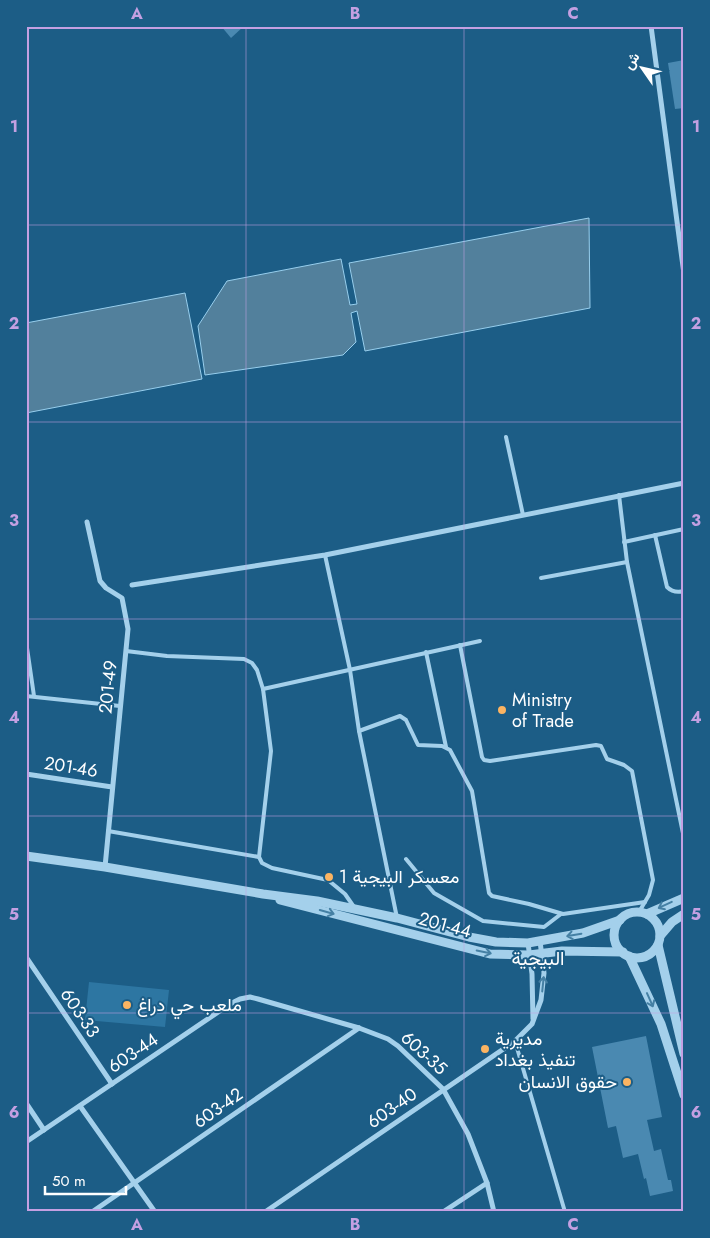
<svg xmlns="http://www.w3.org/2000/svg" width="710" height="1238" font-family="Jost,Vazirmatn,sans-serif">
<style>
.green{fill:#2d76a2}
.water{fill:#52809c;stroke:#97ceed}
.building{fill:#4a89b1}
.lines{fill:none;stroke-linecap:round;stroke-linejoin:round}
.service{stroke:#a4d0eb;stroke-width:4}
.minor{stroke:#a4d0eb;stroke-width:5}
.tertiary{stroke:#a4d0eb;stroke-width:9}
.oneway{stroke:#4580a4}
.grid{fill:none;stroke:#c4a0e2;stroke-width:1;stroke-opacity:0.55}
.poi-dot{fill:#fbb462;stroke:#1c5d86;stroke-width:2}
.labels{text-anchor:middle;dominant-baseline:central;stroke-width:4;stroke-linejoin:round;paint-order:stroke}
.street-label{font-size:18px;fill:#fff;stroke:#1c5d86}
.poi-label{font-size:18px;fill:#fff;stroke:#1c5d86;text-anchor:start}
.neighbourhood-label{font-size:19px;fill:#fff;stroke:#1c5d86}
.neatline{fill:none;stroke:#c4a0e2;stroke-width:2}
.grid-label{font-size:16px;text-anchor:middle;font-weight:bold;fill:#c4a0e2}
</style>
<rect width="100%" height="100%" fill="#1c5d86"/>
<polygon class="green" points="89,982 169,990 165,1027 85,1020"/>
<g class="water">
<polygon points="589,218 590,308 365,351 357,311 351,313 356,342 343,355 205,375 198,326 227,281 341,259 350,305 357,304 349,263"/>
<polygon points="185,293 202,379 26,413 26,323"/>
</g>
<g class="building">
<polygon points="221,26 244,26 231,38"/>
<polygon points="684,60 684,108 675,109 668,63"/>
<polygon points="646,1036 662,1117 647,1120 654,1151 661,1149 668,1180 671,1180 673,1191 650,1196 646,1178 644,1179 638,1154 623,1158 616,1126 608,1128 592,1047"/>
</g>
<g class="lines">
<g class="service">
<polyline points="506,437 523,515"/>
<polyline points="619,495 627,562 684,838"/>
<path d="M655,535L667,587C672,592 677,593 684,591"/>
<polyline points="624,542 684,529"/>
<polyline points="325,555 350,670 359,731 397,918"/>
<polyline points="541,578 627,562"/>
<polyline points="26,641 34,696"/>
<polyline points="460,645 482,757 484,760 490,761 596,745 601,746 607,759 624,765 632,771 653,880 649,895 639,912"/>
<polyline points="126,651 167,656 244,659 252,663 257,670 263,689 271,751 259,857 262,863 272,868 328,880 345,894 354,907"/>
<polyline points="426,652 446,747"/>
<polyline points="263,689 480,641"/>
<polyline points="26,696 120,706"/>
<polyline points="359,731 400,716 406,720 418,745 442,746 450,750 472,791 489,893 492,896 529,904 563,914 645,902"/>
<polyline points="108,831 259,857"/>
<polyline points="406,859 434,893 483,921 544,927 561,914"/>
<polyline points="515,1041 565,1212"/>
</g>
<g class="minor">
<polyline points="651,26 684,274"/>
<polyline points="87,522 100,581 106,588 122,598 128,629 105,867"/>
<polyline points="132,585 325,555 684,483"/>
<polyline points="26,774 112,787"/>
<polyline points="528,943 532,974 533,1019"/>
<polyline points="26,957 112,1084"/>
<polyline points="26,1103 44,1130"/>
<polyline points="80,1106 155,1212"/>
<polyline points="26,1142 230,1004 240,999 250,997 258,999 359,1028 388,1039 398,1046 443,1089 468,1134 487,1183 494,1212"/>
<polyline points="92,1212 359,1028"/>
<polyline points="265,1212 515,1041 532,1024 541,1000 544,973 540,941"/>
<polyline points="443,1212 487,1183"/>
</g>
<g class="tertiary">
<polyline points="26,856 105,867 263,894 317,901 397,918 469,937 496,942 528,943 583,933 620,920"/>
<polyline points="280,900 490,954 529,955 562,951 623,952"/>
<circle cx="637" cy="935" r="23"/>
<polyline points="647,914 684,898"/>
<polyline points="660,936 672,922 684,914"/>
<polyline points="658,945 684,1054"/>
<polyline points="629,956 661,1024 684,1095"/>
</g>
</g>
<defs><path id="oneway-shaft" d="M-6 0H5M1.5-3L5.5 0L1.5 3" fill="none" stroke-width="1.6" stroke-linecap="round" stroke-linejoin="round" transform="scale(1.25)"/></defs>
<g class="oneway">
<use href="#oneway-shaft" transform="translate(665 905) rotate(155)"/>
<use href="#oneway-shaft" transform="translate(327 912) rotate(16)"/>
<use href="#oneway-shaft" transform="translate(574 935) rotate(170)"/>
<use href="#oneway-shaft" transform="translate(484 952) rotate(12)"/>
<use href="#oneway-shaft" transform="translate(543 984) rotate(-84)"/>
<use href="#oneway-shaft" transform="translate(650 1000) rotate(66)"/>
</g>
<path class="grid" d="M246,26V1212M464,26V1212M26,225H684M26,422H684M26,619H684M26,816H684M26,1013H684"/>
<g class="poi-dot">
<circle cx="502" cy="710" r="5"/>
<circle cx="329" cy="877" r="5"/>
<circle cx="127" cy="1005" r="5"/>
<circle cx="485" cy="1049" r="5"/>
<circle cx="627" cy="1082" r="5"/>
</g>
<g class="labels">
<g class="street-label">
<text transform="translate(108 687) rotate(-84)">201-49</text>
<text transform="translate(71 767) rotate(9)">201-46</text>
<text transform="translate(445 925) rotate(15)">201-44</text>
<text transform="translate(80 1013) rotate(56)">603-33</text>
<text transform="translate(133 1053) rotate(-34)">603-44</text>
<text transform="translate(424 1053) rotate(42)">603-35</text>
<text transform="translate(218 1108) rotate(-35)">603-42</text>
<text transform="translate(392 1108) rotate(-35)">603-40</text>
</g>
<g class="poi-label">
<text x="512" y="700">Ministry<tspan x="512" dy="21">of Trade</tspan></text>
<text x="339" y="877">معسكر البيجية 1</text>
<text x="137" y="1005">ملعب حي دراغ</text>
<text x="495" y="1039">مديرية<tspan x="495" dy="21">تنفيذ بغداد</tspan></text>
<text x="617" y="1082" text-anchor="end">حقوق الانسان</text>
</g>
<g class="neighbourhood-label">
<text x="538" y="958">البيجية</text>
</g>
</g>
<rect width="710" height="1238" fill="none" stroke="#1c5d86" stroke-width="55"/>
<g transform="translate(642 68) rotate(304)" stroke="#1c5d86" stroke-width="4" paint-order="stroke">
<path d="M0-4L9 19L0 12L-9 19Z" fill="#ffffff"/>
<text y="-8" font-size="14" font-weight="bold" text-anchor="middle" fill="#ffffff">ش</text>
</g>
<path d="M45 1186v8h81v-8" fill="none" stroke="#ffffff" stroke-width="2.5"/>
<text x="52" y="1186" font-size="15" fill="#ffffff" stroke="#1c5d86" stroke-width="4" paint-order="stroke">50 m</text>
<rect x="28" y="28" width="654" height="1182" class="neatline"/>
<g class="grid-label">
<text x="137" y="19">A</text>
<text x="355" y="19">B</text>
<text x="573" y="19">C</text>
<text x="14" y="132">1</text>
<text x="696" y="132">1</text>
<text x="14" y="329">2</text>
<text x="696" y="329">2</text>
<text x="14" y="526">3</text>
<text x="696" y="526">3</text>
<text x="14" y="723">4</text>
<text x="696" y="723">4</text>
<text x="14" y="920">5</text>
<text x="696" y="920">5</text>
<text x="14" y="1118">6</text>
<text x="696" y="1118">6</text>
<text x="137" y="1230">A</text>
<text x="355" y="1230">B</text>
<text x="573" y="1230">C</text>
</g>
</svg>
